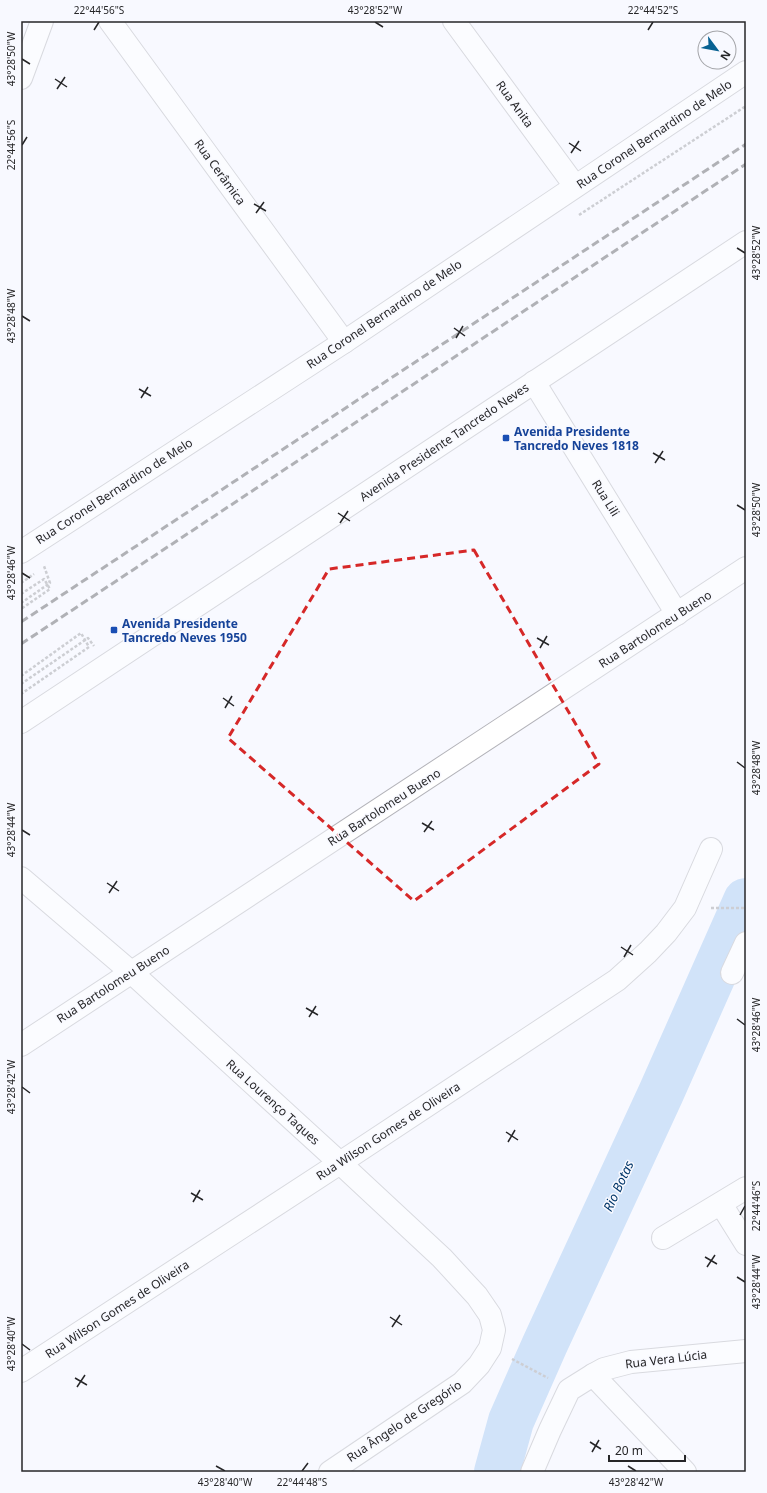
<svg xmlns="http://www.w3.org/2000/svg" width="767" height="1493" font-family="'Noto Sans',sans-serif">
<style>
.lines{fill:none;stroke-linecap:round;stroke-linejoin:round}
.river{stroke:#a2c7f2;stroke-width:46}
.street-casing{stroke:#b3b3b9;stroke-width:24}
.secondary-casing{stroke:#b3b3b9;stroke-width:24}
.path{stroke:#999a9e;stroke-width:2.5;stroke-dasharray:3 2;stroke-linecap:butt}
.street{stroke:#fff;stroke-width:22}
.secondary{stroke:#fff;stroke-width:22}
.rail{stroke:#5a5a5d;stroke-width:3;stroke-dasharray:8 4;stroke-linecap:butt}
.path-bridge{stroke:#999a9e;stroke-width:2.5;stroke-dasharray:3 2;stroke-linecap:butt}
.marked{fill:none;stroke:#d62828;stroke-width:3;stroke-dasharray:8 5;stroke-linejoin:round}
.ticks{fill:none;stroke:#262628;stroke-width:1.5}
.transit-dot{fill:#1a4fb4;stroke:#f8f9ff;stroke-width:1.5}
.labels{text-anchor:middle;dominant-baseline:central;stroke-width:3;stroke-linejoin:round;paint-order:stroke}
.street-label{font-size:12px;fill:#262628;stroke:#f8f9ff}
.transit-label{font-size:12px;font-weight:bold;fill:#164399;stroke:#f8f9ff;text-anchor:start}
.water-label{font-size:13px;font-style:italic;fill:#003669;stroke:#f8f9ff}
.neatline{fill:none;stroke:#262628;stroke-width:1.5}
.ticks-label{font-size:10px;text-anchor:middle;fill:#262628}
</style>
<rect width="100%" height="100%" fill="#f8f9ff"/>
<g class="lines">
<polyline class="river" points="497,1472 511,1421 545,1344 661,1093 746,901"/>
<g class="street-casing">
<g id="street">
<polyline points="110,21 344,342"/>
<polyline points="454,21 575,186"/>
<polyline points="21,78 42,21"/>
<polyline points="534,382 677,614"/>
<polyline points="21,878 131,972 340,1163 442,1258 477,1296 490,1315 494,1330 490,1348 479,1365 462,1383 330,1472"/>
<polyline points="732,973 746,943"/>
<polyline points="21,1045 746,568"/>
<polyline points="721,1204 746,1244"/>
<polyline points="663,1238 746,1188"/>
<polyline points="21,1371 340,1163 617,980 648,952 666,933 685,908 711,849"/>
<polyline points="593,1375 685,1472"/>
<polyline points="532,1472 550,1430 569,1390 593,1375 604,1369 631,1362 746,1351"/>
</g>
</g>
<g class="secondary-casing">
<g id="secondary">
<polyline points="21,552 344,342 746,72"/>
<polyline points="21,722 746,242"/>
</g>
</g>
<g class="path">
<polyline points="579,215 746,106"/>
<polyline points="21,583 34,574"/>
<polyline points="21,603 50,583 44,566"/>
<polyline points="21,684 88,638 94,646"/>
<polyline points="711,908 746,908"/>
<polyline points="512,1359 548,1378"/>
</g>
<use href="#street" class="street"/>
<use href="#secondary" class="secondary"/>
<g class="rail">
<polyline points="21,622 746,144"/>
<polyline points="21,644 746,164"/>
</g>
<g class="path-bridge">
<polyline points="21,594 44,579 50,589 21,609"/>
<polyline points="21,676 81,633 89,647 21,694"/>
</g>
</g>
<path d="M0 0H767V1493H0ZM474,550L599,764L414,901L228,738L329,569Z" fill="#f8f9ff" fill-opacity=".55" fill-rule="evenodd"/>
<path class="marked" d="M474,550L599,764L414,901L228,738L329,569Z"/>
<path class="ticks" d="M375,22L383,27M94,30L99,22M648,30L653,22M22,59L30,64M55,79L67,87M57,89L65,77M569,143L581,151M22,145L27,137M571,153L579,141M254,204L266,211M256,213L264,202M737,248L745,253M22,316L30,321M454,328L465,336M456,338L463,326M139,389L151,396M141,398L148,387M653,453L665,460M655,463L663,451M737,505L745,510M338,513L350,521M340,523L348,511M22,573L30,578M537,638L549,645M540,648L547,636M223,698L234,706M225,708L232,696M737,762L745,768M422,823L434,830M22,830L30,835M424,832L432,821M107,883L119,891M109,893L117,881M621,947L633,955M624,957L631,945M306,1008L318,1015M309,1017L316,1006M737,1019L745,1025M22,1087L30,1093M506,1132L518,1140M508,1142L515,1130M191,1193L203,1200M193,1202L200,1190M740,1215L745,1206M705,1257L717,1264M707,1267L715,1255M737,1277L745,1282M390,1317L402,1325M392,1327L400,1315M22,1344L30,1350M75,1378L87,1385M77,1387L85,1375M590,1442L601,1449M592,1452L599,1440M216,1466L225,1471M628,1466L636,1471M302,1471L308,1463"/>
<g class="transit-dot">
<rect x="502" y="434" width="8" height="8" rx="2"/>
<rect x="110" y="626" width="8" height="8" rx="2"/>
</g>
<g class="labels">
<g class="street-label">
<text transform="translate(515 104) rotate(54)">Rua Anita</text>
<text transform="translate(654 134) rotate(-34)">Rua Coronel Bernardino de Melo</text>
<text transform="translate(220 172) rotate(54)">Rua Cerâmica</text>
<text transform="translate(384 314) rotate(-34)">Rua Coronel Bernardino de Melo</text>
<text transform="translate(444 442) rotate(-34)">Avenida Presidente Tancredo Neves</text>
<text transform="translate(114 491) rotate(-33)">Rua Coronel Bernardino de Melo</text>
<text transform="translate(606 498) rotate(58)">Rua Lili</text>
<text transform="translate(655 629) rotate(-33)">Rua Bartolomeu Bueno</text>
<text transform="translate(384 807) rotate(-33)">Rua Bartolomeu Bueno</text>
<text transform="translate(113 984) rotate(-33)">Rua Bartolomeu Bueno</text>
<text transform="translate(273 1102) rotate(42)">Rua Lourenço Taques</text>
<text transform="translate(388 1131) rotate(-33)">Rua Wilson Gomes de Oliveira</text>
<text transform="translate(117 1309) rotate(-33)">Rua Wilson Gomes de Oliveira</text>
<text transform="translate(666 1359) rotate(-7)">Rua Vera Lúcia</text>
<text transform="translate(404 1421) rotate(-34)">Rua Ângelo de Gregório</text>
</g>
<g class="transit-label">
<text x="514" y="431">Avenida Presidente<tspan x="514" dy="14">Tancredo Neves 1818</tspan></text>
<text x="122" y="623">Avenida Presidente<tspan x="122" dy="14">Tancredo Neves 1950</tspan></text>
</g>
<g class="water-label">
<text transform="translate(618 1186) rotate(-65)">Rio Botas</text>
</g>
</g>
<rect width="767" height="1493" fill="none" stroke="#f8f9ff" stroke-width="44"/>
<g transform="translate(717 50) rotate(122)"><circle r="19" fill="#f8f9ff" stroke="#a4a5a9"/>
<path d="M0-3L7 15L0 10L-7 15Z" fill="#076192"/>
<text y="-6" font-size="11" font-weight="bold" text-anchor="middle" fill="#262628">N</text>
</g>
<path d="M609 1455v6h76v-6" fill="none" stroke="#262628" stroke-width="2"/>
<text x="615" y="1455" font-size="12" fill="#262628" stroke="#f8f9ff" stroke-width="3" paint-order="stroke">20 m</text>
<rect x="22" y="22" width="723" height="1449" class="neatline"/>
<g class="ticks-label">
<text x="99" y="14">22°44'56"S</text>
<text x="375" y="14">43°28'52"W</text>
<text x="653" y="14">22°44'52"S</text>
<text transform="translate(11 59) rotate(-90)" y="4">43°28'50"W</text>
<text transform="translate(11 145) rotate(-90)" y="4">22°44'56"S</text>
<text transform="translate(756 253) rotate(-90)" y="4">43°28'52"W</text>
<text transform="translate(11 316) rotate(-90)" y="4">43°28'48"W</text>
<text transform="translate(756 510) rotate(-90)" y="4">43°28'50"W</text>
<text transform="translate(11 573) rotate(-90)" y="4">43°28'46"W</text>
<text transform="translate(756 768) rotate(-90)" y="4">43°28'48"W</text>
<text transform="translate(11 830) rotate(-90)" y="4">43°28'44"W</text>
<text transform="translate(756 1025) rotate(-90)" y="4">43°28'46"W</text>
<text transform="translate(11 1087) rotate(-90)" y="4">43°28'42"W</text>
<text transform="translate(756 1206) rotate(-90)" y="4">22°44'46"S</text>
<text transform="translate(756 1282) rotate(-90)" y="4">43°28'44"W</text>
<text transform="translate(11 1344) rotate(-90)" y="4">43°28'40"W</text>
<text x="225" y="1486">43°28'40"W</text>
<text x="302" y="1486">22°44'48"S</text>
<text x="636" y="1486">43°28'42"W</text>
</g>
</svg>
